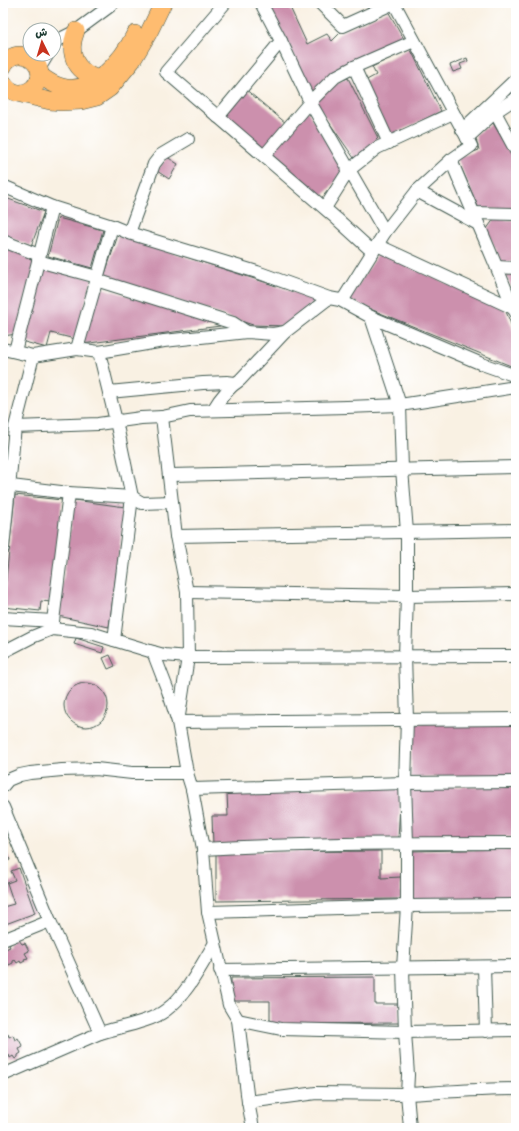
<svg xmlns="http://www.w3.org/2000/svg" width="519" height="1131" font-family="Mali,'Playpen Sans Arabic',sans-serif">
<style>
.building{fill:#cc90ad}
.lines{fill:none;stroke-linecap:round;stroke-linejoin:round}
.minor-casing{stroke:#40584e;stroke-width:14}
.highway-casing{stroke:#40584e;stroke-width:18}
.minor{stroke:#fff;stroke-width:12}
.highway{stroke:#febc70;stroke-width:17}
</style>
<rect width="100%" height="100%" fill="#fff"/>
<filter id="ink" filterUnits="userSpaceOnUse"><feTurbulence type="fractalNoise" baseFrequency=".025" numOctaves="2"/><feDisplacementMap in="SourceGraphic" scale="8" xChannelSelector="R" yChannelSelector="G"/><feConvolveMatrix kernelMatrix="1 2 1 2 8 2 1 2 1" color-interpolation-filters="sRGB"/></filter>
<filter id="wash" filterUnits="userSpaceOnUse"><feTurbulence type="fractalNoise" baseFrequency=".012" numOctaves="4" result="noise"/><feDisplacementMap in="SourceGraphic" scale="16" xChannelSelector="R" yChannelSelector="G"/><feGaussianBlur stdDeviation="0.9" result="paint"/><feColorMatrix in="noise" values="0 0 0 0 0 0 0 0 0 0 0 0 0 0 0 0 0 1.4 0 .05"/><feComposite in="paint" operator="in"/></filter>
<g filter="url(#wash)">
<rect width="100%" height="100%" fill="#f9f1e3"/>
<g id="blocks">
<g class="building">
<polygon points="268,3 288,3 307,44 327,34 332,41 341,32 388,11 404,39 312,95"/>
<polygon points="410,48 441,111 390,136 363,82 376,75 372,67"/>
<polygon points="467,58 468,61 460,64 462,69 453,72 450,65"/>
<polygon points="348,78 378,138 356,161 315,102 333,83"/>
<polygon points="244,88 287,124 265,152 221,116"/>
<polygon points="308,110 344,171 319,201 267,157"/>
<polygon points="493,123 516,162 516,210 479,209 457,158 479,150 475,135"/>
<polygon points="167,157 178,164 169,179 157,171"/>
<polygon points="3,197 44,212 31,246 3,235"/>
<polygon points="58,218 103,230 92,268 48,256"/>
<polygon points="494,219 516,220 516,262 501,262 486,230"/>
<polygon points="118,235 317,299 284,326 253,325 104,277"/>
<polygon points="3,245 37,258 17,334 3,336"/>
<polygon points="379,253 505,309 516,337 516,368 348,300"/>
<polygon points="42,265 92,279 75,339 51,333 47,348 21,341"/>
<polygon points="503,270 516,271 516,296"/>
<polygon points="99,287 219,322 220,326 82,344"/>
<polygon points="15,495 62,500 51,602 41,601 40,611 3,607"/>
<polygon points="74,500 125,507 109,627 58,616"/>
<polygon points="76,638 104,647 102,653 74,644"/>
<polygon points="110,655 115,666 108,669 103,658"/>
<circle cx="86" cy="705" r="22"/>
<polygon points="412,723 516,723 516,776 411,778"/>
<polygon points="516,786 516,837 408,838 404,787"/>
<polygon points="401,787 398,839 213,845 212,816 228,816 227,793"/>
<polygon points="3,843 10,860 3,863"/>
<polygon points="516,849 516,899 410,902 409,851"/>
<polygon points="381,851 381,878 401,877 401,899 216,901 216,852"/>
<polygon points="19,868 35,913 3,925 3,907 14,904 7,883 15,880 11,871"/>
<polygon points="15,939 16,941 19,940 22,944 25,943 29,951 25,953 28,958 24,959 25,961 21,963 20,961 17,963 15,960 13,961 13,963 9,965 8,963 3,966 3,950 10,947 9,945 12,943 11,941"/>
<polygon points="375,977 375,1004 399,1004 399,1023 270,1024 270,1001 231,1001 231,978"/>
<polygon points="8,1034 9,1037 13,1035 15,1040 18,1038 23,1047 19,1049 21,1053 18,1055 18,1057 15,1059 13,1056 10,1058 9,1055 3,1060 3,1040 6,1038 5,1036"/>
</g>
</g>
</g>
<g filter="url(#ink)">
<use href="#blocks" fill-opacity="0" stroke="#40584e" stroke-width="1"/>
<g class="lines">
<g class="minor-casing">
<g id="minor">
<polyline points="225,3 166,72 337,219 373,252"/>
<polyline points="261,3 281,41 310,102 385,232"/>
<polyline points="320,3 343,26 394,3"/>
<polyline points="394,3 467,138"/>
<polyline points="54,42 76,31 110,6 113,3"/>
<polyline points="354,67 389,143"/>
<polyline points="39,69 48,54"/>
<polyline points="495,112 516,151"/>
<polyline points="218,117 281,41"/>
<polyline points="462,130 516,79"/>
<polyline points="264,156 310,102 335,77 354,67 414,41"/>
<path d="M451,160C471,209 494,258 513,308L516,313"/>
<polyline points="3,186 52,207 112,226 129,233 257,272 329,298 340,300 371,317 482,364 516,376"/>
<polyline points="417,191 478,224"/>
<polyline points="325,208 349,170 377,148 453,113"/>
<polyline points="473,213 516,214"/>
<polyline points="129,233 154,164 161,155 188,139"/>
<polyline points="3,241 39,255"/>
<polyline points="377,245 513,308"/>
<polyline points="38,261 97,277"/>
<polyline points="497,267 516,268"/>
<polyline points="96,280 233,323 247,332"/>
<polyline points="340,300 344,298 385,232 417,191 451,160 471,146 467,138 495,112 516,98"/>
<path d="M371,317L400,405L402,469L407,532V596L405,656L407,719L405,783L407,843V906L403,968L405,1032L408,1075L407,1094C443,1092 479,1089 516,1089"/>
<polyline points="3,349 33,356 77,349 99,352 116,421 132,497 114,640"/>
<polyline points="77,349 112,226"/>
<polyline points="15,351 52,207"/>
<polyline points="99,352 164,341 247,332 273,334 285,332"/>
<polyline points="109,392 203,383 227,382 235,383"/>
<path d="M213,410C220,398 229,387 240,380L285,332L329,298"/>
<polyline points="162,417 176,536 187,592 188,657 178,722 187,773 192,789 203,849 208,912 229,1005 238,1020 248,1102 253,1128"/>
<polyline points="15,427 98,424 141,418 162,417 190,411 347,407 400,405 516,387"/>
<polyline points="170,475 516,467"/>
<polyline points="3,485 69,493 132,497 142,503 172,502"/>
<polyline points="176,536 516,530"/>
<polyline points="3,548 15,427 33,356"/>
<polyline points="187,592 407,596 516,594"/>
<polyline points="3,618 53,621"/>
<polyline points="52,629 69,493"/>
<polyline points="3,652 32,637 52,629 91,633 153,652 164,655 188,657 516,656"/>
<polyline points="153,652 168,691 178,722 516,719"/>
<polyline points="3,786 8,780 20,775 30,773 62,770 96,769 132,773 187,773"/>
<polyline points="192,789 405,783 516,782"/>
<polyline points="3,807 50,921 100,1033 3,1075"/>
<path d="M203,849C307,843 412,843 516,843"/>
<polyline points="208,912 407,906 516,905"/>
<polyline points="3,940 50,921"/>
<polyline points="484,967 486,1031"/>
<polyline points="220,970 516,966"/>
<polyline points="238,1020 281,1029 405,1032 516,1030"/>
<path d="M100,1033C119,1027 151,1022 166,1010C187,995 201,965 215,943"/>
<polyline points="248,1102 316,1093 407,1094 410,1128"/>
</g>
</g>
<g class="highway-casing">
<g id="highway">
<path d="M76,31C67,54 75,71 98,79"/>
<path d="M3,67C6,60 12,55 20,55C25,55 30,57 34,61C53,80 20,109 3,82"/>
<path d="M40,75C46,80 54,85 62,87C94,95 123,59 135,34"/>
<polyline points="17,93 50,101 61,102 81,101 97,97 110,88 132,61 149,32 163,3"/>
</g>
</g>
<use href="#minor" class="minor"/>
<use href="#highway" class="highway"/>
</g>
</g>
<rect width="519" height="1131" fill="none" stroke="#fff" stroke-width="16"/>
<g transform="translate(42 42) rotate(355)"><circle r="19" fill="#ffffff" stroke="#a5b1ae"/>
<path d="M0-3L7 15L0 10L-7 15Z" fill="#c8321e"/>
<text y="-6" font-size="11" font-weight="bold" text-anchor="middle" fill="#1f3d34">ش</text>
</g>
</svg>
